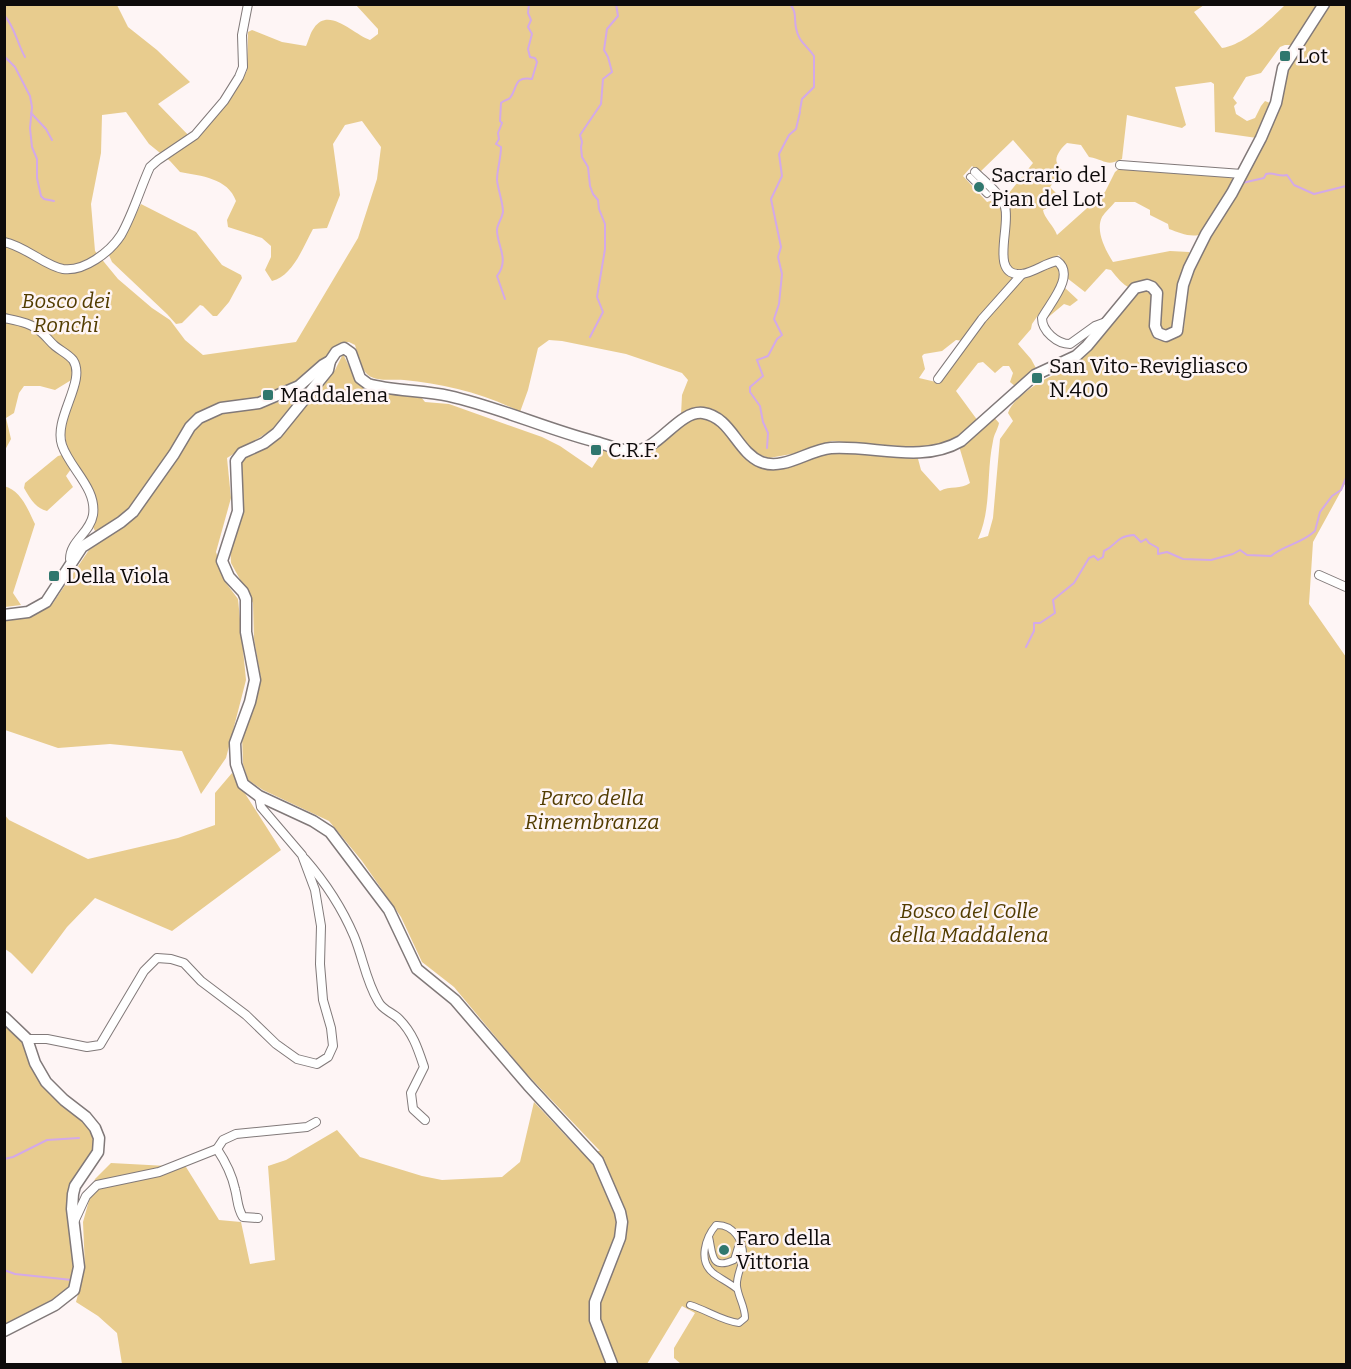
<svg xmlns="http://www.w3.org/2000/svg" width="1351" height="1369" font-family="Bitter,serif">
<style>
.green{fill:#e8cc8e;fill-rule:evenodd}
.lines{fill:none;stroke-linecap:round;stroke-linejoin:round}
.stream{stroke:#d3a9e8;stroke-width:2}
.pedestrian-casing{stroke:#817979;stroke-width:8}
.minor-casing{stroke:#817979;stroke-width:10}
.tertiary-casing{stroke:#817979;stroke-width:13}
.pedestrian{stroke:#fff;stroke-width:6}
.minor{stroke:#fff;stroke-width:8}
.tertiary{stroke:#fff;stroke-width:10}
.poi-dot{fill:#30776e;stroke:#fef5f5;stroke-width:2}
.labels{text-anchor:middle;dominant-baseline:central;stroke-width:5;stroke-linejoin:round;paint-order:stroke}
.poi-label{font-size:21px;fill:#0e0b0b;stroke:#fef5f5;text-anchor:start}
.park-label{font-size:21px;font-style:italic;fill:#523c00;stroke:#fef5f5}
</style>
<rect width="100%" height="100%" fill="#fef5f5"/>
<g class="green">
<path d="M5,5H117L128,27L157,50L190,82L158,104L193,140L226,104L247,71L248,32L252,30L282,42L306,46C309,40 310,33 314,28C329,6 354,35 370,40L378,34V29L356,5H1204L1194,12L1222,48C1244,45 1270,20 1285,5H1318L1293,45H1285L1280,47L1261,73L1246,77L1233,98L1237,103L1234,106L1236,114L1247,121L1255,118L1261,106L1265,101L1273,104L1257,138L1215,132L1214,84L1211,82L1175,87L1186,125L1182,128L1127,115L1122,159C1106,167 1106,160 1089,157L1081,145L1067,143C1062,147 1054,157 1057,163C1058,166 1061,168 1062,171L1050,187L1058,195L1059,198L1055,204L1043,210C1044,218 1054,226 1057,235L1105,192L1115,172L1121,167L1231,177L1235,182L1204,233C1193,239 1180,233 1169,229L1168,224L1150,215V210L1135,202H1115C1111,207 1105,212 1102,217C1095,231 1106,251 1113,262L1170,251L1189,252L1190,256L1174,326L1166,332L1162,330L1159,325V289C1131,289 1129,293 1111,270L1106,269L1085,292L1067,278V268L1059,255C1046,262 1026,273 1011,269L1006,261L1010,215L1005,198L1033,163L1013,140L980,172L972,166L963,176L987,202L997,199L1004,215L1000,261L1006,274L1015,276L963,341L956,340L942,351L924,354L922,356L925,369L919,378L936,382L941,379L969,338L1022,278L1052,264L1059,267L1062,272L1060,283L1032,324L1031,329L1018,344L1031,359L1037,370L1016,387L1010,382L1013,373L1009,366H1003L995,373L983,362L978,363L956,391L978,421L952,441L933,445L912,447L832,441L797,453L769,458L753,452L730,422L721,415H681L682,395L688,380L682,373L626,354L562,341L549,340L538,348L528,390L520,412C484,393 443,384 404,380C393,379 377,382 368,375C360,369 358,354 355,345L349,342L340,343L301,380L262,399L224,403L197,413L180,432L179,438L128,512L96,533L93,527L96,516L75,463L67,448L64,429L81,374L55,390L40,386H24L19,393L14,413L6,418L11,439L5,450L4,151L6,150L4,138ZM126,112L149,144L170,161L180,172C201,176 228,178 236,201L227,220L228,227L262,238L271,246V257L265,270L272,281C293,276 303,247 313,229L327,228L340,195L333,144L345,125L362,121L381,147L377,179L358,238L296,342L203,355L185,340L170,320L152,308L118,279L95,251L91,204L101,153L102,115Z"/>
<path d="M1327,5H1346V482L1313,542L1309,604L1346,657V1364H681L674,1358V1348L695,1313L682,1306L647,1364H122L117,1333L98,1316L76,1302L85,1268L83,1222L95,1179L111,1163L186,1167L219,1220L241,1222L250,1264L275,1260L268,1166L286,1160L337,1130L360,1157L422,1176L442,1180L502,1177L520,1162L534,1102L580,1151H600L524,1071L454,987L422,962L401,917L362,861L329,821L263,790L248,780L243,764L242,736L261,679L254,639L253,603L231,563L230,545L240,465L245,458L256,452L308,401L335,370L343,354L357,382L376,393L421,397L425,402L449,404L542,437L560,446L592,468L604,449L632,454L692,419L706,418L720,425L748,458L765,469L782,468L820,453L836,452L917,455L921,470L940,491C950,485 961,490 970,483L959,446L993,416L999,423C998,429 994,434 993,441C986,473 992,508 978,539L988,536L993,518L1000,439L1013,421L1008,413C1013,397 1043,379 1058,373L1056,368L1118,313L1142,288L1152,293L1151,325L1154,338C1165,345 1178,339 1184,328L1187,282L1195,262L1232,198L1285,71Z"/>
<polygon points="141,204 196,232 222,265 241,275 242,278 229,302 217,316 213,316 203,306 200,305 182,323 176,324 167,314 112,262 108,253 126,233"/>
<polygon points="1064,287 1078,300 1070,306 1064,304 1046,319"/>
<polygon points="321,373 276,427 227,458 231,498 216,552 226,583 238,599 246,680 226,758 201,794 182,751 110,744 58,748 5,730 4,618 28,618 53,603 89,550 138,515 168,472 189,435 209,417 278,402 299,391"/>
<path d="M62,455L71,469L66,476L73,487L47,511C35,508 30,498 24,488L25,483L58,456Z"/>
<path d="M4,486C21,490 28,510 35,524L13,593L21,605L5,607Z"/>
<polygon points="232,773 281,850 172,931 95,898 67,927 32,974 11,953 5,949 4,814 9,820 88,859 178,838 215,825 215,793"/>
<polygon points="4,1023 23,1041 31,1063 91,1128 94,1147 90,1160 67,1196 76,1272 68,1291 5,1325"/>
</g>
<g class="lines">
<g class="stream">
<path d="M790,4C797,12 794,19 796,28C799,43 806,44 814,56V87L802,99L800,110"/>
<path d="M4,15C15,27 17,43 25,57"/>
<polyline points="4,56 15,67 30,96 32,107 30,128 32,147 37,159 37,178 41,196 44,199 54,201"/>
<polyline points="31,113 46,129 52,140"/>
<path d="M1242,183L1264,178L1266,174C1273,172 1279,177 1287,175L1294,185L1314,194L1346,186"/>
<path d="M505,299L497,276C510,259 497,246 497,230C497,224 502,219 503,212C503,202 498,190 497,180C497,170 501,158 501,147L496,144L499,139L498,133L502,123L500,121L501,103C503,101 507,100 510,98C518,88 513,76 532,79L537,62L535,58L530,57L528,49L532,34L528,27L531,20L528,13L529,4"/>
<polyline points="590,337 603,312 597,297 605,249 605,224 599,209 598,200 593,194 590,186 588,167 582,157 581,147 582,142 580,135 601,104 603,79 612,72 608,57 604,50 607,29 618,16 616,4"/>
<polyline points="767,448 768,433 763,422 760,406 750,392 750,387 763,376 757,360 768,356 777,339 782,335 774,319 779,304 782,274 778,257 781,247 771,199 782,176 779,154 789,135 796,129 800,112"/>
<path d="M1026,647L1034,631V623H1040L1055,613L1053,600L1074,583L1089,558L1094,556L1098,560L1103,557L1104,551C1117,545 1116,536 1134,535L1141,542L1146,539L1149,543L1158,548V554L1167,552L1183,559L1211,560L1233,554L1240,550L1247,555L1271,556C1284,545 1301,544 1315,531L1320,512L1332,496L1341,490L1346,478"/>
<polyline points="4,1159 13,1157 47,1140 79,1138"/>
<polyline points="4,1270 15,1274 72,1280"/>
</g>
<g class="pedestrian-casing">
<g id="pedestrian">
<polyline points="970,177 987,194"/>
<path d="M709,1237C713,1253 710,1271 734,1260L739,1244"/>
<path d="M690,1305C707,1310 722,1321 739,1323L745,1318C745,1306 738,1297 737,1286C736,1276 742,1267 743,1257C744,1241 733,1224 716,1225C705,1238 698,1261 713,1273C721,1279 730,1283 737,1289"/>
</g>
</g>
<g class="minor-casing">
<g id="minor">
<polyline points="1120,165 1242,174"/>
<path d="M975,172C985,182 1000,193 1005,207C1011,227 989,277 1022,274C1035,272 1045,263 1057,261C1076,275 1050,303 1042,318C1042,331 1057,344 1070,344L1095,326L1106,322"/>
<path d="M4,242C25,246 45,266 63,269C84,272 110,252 121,235C133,214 140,189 150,167L158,160L195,135L224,101L239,77L243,67L242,35L248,4"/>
<path d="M4,318C18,321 32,323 42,333C47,337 50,342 55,346C61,351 68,354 73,360C87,381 53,418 62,445C70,469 97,488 93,515C90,533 70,541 70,559L72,562"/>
<polyline points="938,379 982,319 1022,274"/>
<polyline points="1319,575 1346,587"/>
<path d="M305,859C325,882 342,908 354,936C363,958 366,981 378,1001C382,1010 392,1012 399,1019C413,1033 418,1049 424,1067L411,1093L413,1109L425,1120"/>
<polyline points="27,1039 47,1039 87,1047 100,1045 144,971 157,958 171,959 184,963 201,981 246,1015 276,1044 297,1059 317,1064 328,1057 333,1046 331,1028 323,1000 320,964 321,926 315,890 302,855 261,807 259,796"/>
<polyline points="217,1149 223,1140 236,1134 307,1127 316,1122"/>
<path d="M74,1222L86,1196L97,1185L159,1172L217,1149C225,1161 232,1175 235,1189C238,1200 237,1208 243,1217L258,1218"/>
</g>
</g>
<g class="tertiary-casing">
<g id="tertiary">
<polyline points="330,361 328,370 277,433 264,443 242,453 236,461 238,511 222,561 229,577 243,592 246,599 246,632 255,680 250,702 235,743 236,764 243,784 259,796 313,821 330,832 389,910 417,969 455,1000 528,1085 598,1161 620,1212 622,1222 620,1238 595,1302 595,1320 612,1364"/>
<path d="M4,615L28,612L46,602L82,547L121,522L133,512L174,454L190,427L199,418L221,408L259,403L299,386L323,365L330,361L336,352L344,348L351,353L360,378L368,384C390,391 424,390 449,396C498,407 544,428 593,441C605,444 620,451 632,451C658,452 678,410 703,413C731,417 737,452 761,462C784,471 808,450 831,448C874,445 921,464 961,441L1035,375L1076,356L1087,346L1135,288L1147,285L1152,287L1157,293L1155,326L1158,333L1166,336L1177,331L1183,285L1189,268L1206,234L1232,193L1261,138L1276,103L1283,68L1324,4"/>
<polyline points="4,1017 27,1039 35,1063 46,1082 64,1100 86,1117 95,1128 99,1138 98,1152 75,1186 73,1194 72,1209 79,1267 74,1290 55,1305 4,1331"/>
</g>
</g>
<use href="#pedestrian" class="pedestrian"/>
<use href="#minor" class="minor"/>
<use href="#tertiary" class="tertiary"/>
</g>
<g class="poi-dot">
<rect x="1279" y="50" width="12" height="12" rx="3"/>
<circle cx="979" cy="187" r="6"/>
<rect x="1031" y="372" width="12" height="12" rx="3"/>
<rect x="262" y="389" width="12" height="12" rx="3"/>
<rect x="590" y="444" width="12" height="12" rx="3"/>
<rect x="48" y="570" width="12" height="12" rx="3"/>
<circle cx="724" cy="1250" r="6"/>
</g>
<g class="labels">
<g class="poi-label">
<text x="1297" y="56">Lot</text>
<text x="991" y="175">Sacrario del<tspan x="991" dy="24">Pian del Lot</tspan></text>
<text x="1049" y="366">San Vito-Revigliasco<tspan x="1049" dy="24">N.400</tspan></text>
<text x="280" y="395">Maddalena</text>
<text x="608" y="450">C.R.F.</text>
<text x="66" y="576">Della Viola</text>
<text x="736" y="1238">Faro della<tspan x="736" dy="24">Vittoria</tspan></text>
</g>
<g class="park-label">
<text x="66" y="301">Bosco dei<tspan x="66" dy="24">Ronchi</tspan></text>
<text x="592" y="798">Parco della<tspan x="592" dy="24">Rimembranza</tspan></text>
<text x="969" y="911">Bosco del Colle<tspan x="969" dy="24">della Maddalena</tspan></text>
</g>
</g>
<rect width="1351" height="1369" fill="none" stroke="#0e0b0b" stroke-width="12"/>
</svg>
